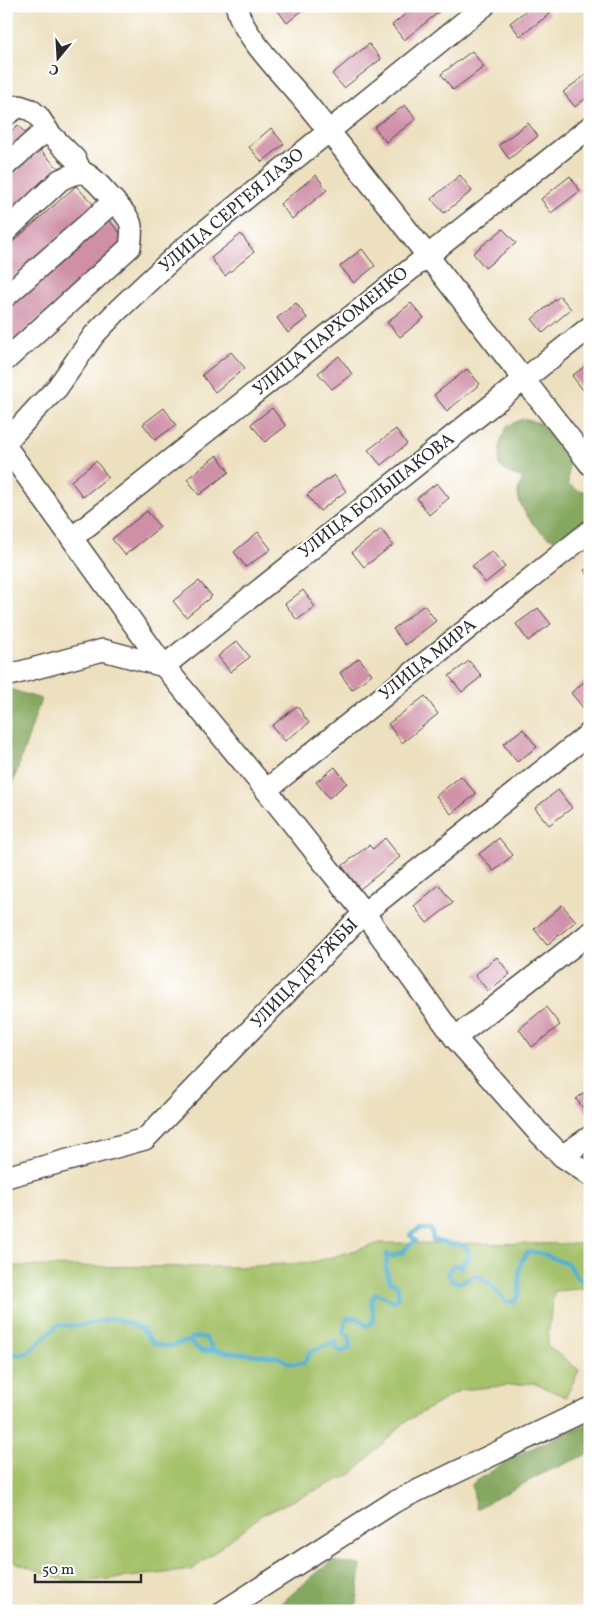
<svg xmlns="http://www.w3.org/2000/svg" width="596" height="1617" font-family="Vollkorn,serif">
<style>
.green{fill:#a5c26a;stroke:#68764a}
.forest{fill:#84a85e;stroke:#586a44}
.lines{fill:none;stroke-linecap:round;stroke-linejoin:round}
.stream{stroke:#54b1d2;stroke-width:4.5}
.building{fill:#cf90a7}
.minor-casing{stroke:#484641;stroke-width:24}
.minor{stroke:#fff;stroke-width:21}
.labels{text-anchor:middle;dominant-baseline:central;stroke-width:4;stroke-linejoin:round;paint-order:stroke}
.street-label{font-size:18px;fill:#2b2b2b;stroke:#fff}
</style>
<rect width="100%" height="100%" fill="#fff"/>
<filter id="ink" filterUnits="userSpaceOnUse"><feTurbulence type="fractalNoise" baseFrequency=".02" numOctaves="2"/><feDisplacementMap in="SourceGraphic" scale="10" xChannelSelector="R" yChannelSelector="G"/><feConvolveMatrix kernelMatrix="1 2 1 2 8 2 1 2 1" color-interpolation-filters="sRGB"/></filter>
<filter id="wash" filterUnits="userSpaceOnUse"><feTurbulence type="fractalNoise" baseFrequency=".0096" numOctaves="4" result="noise"/><feDisplacementMap in="SourceGraphic" scale="20" xChannelSelector="R" yChannelSelector="G"/><feGaussianBlur stdDeviation="1.12" result="paint"/><feColorMatrix in="noise" values="0 0 0 0 0 0 0 0 0 0 0 0 0 0 0 0 0 1.4 0 .05"/><feComposite in="paint" operator="in"/></filter>
<g filter="url(#wash)">
<rect width="100%" height="100%" fill="#ede0bf"/>
<polygon class="green" points="380,1243 590,1244 590,1288 555,1291 552,1303 547,1345 579,1370 566,1397 533,1383 461,1390 405,1422 352,1474 263,1514 192,1570 73,1583 6,1559 6,1266 239,1267 314,1262"/>
<g class="forest">
<path d="M523,419L552,426L566,442L569,455L568,484L579,491H590V525C581,531 570,540 559,540C543,541 517,508 518,493C518,488 521,483 523,478L508,473L499,465L500,443L507,426Z"/>
<polygon points="6,688 41,699 6,804"/>
<polygon points="590,1422 590,1453 540,1475 476,1509 472,1484 515,1456"/>
<polygon points="331,1561 361,1565 357,1603 350,1611 272,1611"/>
</g>
<g class="lines">
<g class="stream">
<polyline points="189,1341 201,1351 215,1351"/>
<path d="M6,1361L7,1358L13,1354L21,1355L30,1351L58,1325L79,1326L115,1318L141,1328L152,1342L162,1346H172L179,1343L189,1341L191,1338L205,1337L215,1351L278,1357L291,1364L304,1363L311,1351L336,1342L335,1347L342,1352L350,1348V1337L343,1332L347,1318H358L367,1326L374,1321L371,1300L376,1293L394,1301L399,1296L397,1285L390,1282L386,1269L387,1254L392,1257L398,1253H403L407,1247L416,1241L410,1235L419,1229H431L433,1240C438,1241 444,1243 450,1244C462,1245 469,1243 469,1259L464,1261L461,1268L457,1265L453,1266L448,1272L451,1280L459,1283L477,1275L493,1286L506,1302H514L519,1295V1270L522,1260L526,1254L532,1252L540,1253L568,1264L577,1277L590,1286"/>
</g>
</g>
<g id="blocks">
<g class="building">
<polygon points="279,6 308,6 287,23 276,8"/>
<polygon points="415,6 436,6 440,11 404,40 392,25"/>
<polygon points="532,6 544,6 550,14 520,36 510,23"/>
<polygon points="369,44 381,59 344,88 332,74"/>
<polygon points="472,51 484,67 453,90 441,74"/>
<polygon points="590,72 590,95 575,107 563,92"/>
<polygon points="405,105 416,119 386,142 374,127"/>
<polygon points="528,123 538,136 509,159 499,145"/>
<polygon points="18,125 27,135 6,155 6,136"/>
<polygon points="271,128 284,144 262,162 249,147"/>
<polygon points="40,150 60,170 6,219 6,181"/>
<polygon points="316,175 327,190 292,219 280,204"/>
<polygon points="460,175 472,191 444,213 431,199"/>
<polygon points="570,176 580,191 551,213 541,199"/>
<polygon points="76,186 94,205 6,284 6,248"/>
<polygon points="108,219 127,241 6,347 6,309"/>
<polygon points="503,229 516,243 485,268 473,253"/>
<polygon points="241,234 254,252 225,276 211,258"/>
<polygon points="362,249 375,266 354,283 340,266"/>
<polygon points="560,296 571,309 543,333 532,319"/>
<polygon points="296,303 307,318 288,333 277,318"/>
<polygon points="411,303 424,318 400,337 387,322"/>
<polygon points="231,352 245,368 215,392 202,375"/>
<polygon points="339,356 352,374 332,389 318,373"/>
<polygon points="590,362 590,387 584,391 572,376"/>
<polygon points="467,369 480,384 447,411 434,395"/>
<polygon points="164,408 176,425 155,440 143,424"/>
<polygon points="272,408 286,426 265,442 251,424"/>
<polygon points="396,429 407,444 381,465 368,450"/>
<polygon points="217,455 229,472 199,495 187,479"/>
<polygon points="96,461 108,477 83,497 71,481"/>
<polygon points="334,475 346,491 320,511 307,495"/>
<polygon points="437,483 449,498 429,515 417,498"/>
<polygon points="147,511 160,527 125,555 112,539"/>
<polygon points="381,529 393,545 364,567 352,552"/>
<polygon points="258,532 271,549 246,567 234,552"/>
<polygon points="492,551 505,567 485,583 472,566"/>
<polygon points="590,566 590,577 584,570"/>
<polygon points="199,581 212,596 186,617 173,601"/>
<polygon points="303,590 315,607 297,620 285,604"/>
<polygon points="424,605 436,621 405,645 393,629"/>
<polygon points="538,608 551,624 528,641 516,624"/>
<polygon points="237,641 250,657 230,672 218,656"/>
<polygon points="359,658 372,674 352,690 340,673"/>
<polygon points="469,661 482,676 462,692 449,676"/>
<polygon points="590,677 590,704 584,709 571,693"/>
<polygon points="425,696 438,714 402,743 388,724"/>
<polygon points="297,706 309,723 285,741 272,726"/>
<polygon points="523,729 537,747 517,762 503,744"/>
<polygon points="335,767 347,783 329,798 316,782"/>
<polygon points="461,776 476,794 451,814 436,796"/>
<polygon points="558,790 572,808 549,825 535,808"/>
<polygon points="385,838 400,857 360,889 342,866 369,845 373,849"/>
<polygon points="499,838 513,855 494,871 479,854"/>
<polygon points="439,885 453,903 427,923 414,906"/>
<polygon points="562,905 576,921 547,945 534,929"/>
<polygon points="497,957 510,974 488,991 475,975"/>
<polygon points="546,1007 560,1025 532,1047 519,1029"/>
<polygon points="590,1088 590,1114 589,1115 576,1099"/>
</g>
</g>
</g>
<g filter="url(#ink)">
<use href="#blocks" fill-opacity="0" stroke="#484641" stroke-width="1"/>
<g class="lines">
<g class="minor-casing">
<g id="minor">
<path d="M237,6C238,30 286,79 302,98C400,218 494,342 590,464"/>
<polyline points="6,115 19,106 31,110 38,116 50,134 75,159 82,173"/>
<polyline points="6,165 37,138 48,132"/>
<path d="M6,231L60,180C66,177 77,172 84,173C93,176 107,194 114,201"/>
<path d="M6,296L114,201C131,221 134,221 130,247L6,360"/>
<polyline points="6,442 37,408 57,388 94,335 118,310 183,249 484,6"/>
<polyline points="6,447 164,666 266,790 364,913 455,1038 537,1131 562,1156 590,1175"/>
<polyline points="72,538 590,127"/>
<polyline points="6,676 103,650 164,666 590,327"/>
<polyline points="266,790 590,531"/>
<polyline points="455,1038 590,933"/>
<polyline points="562,1156 590,1137"/>
<polyline points="6,1177 145,1139 364,913 590,733"/>
<polyline points="224,1611 394,1502 590,1408"/>
</g>
</g>
<use href="#minor" class="minor"/>
</g>
</g>
<g class="labels">
<g class="street-label">
<text transform="translate(232 211) rotate(-40)">УЛИЦА СЕРГЕЯ ЛАЗО</text>
<text transform="translate(331 332) rotate(-39)">УЛИЦА ПАРХОМЕНКО</text>
<text transform="translate(377 496) rotate(-38)">УЛИЦА БОЛЬШАКОВА</text>
<text transform="translate(428 660) rotate(-39)">УЛИЦА МИРА</text>
<text transform="translate(305 974) rotate(-46)">УЛИЦА ДРУЖБЫ</text>
</g>
</g>
<rect width="596" height="1617" fill="none" stroke="#fff" stroke-width="25"/>
<g transform="translate(58 58) rotate(198)" stroke="#ffffff" stroke-width="4" paint-order="stroke">
<path d="M0-4L9 19L0 12L-9 19Z" fill="#2b2b2b"/>
<text y="-8" font-size="14" font-weight="bold" text-anchor="middle" fill="#2b2b2b">С</text>
</g>
<path d="M35 1574v8h106v-8" fill="none" stroke="#2b2b2b" stroke-width="2.5"/>
<text x="42" y="1574" font-size="15" fill="#2b2b2b" stroke="#ffffff" stroke-width="4" paint-order="stroke">50 m</text>
</svg>
